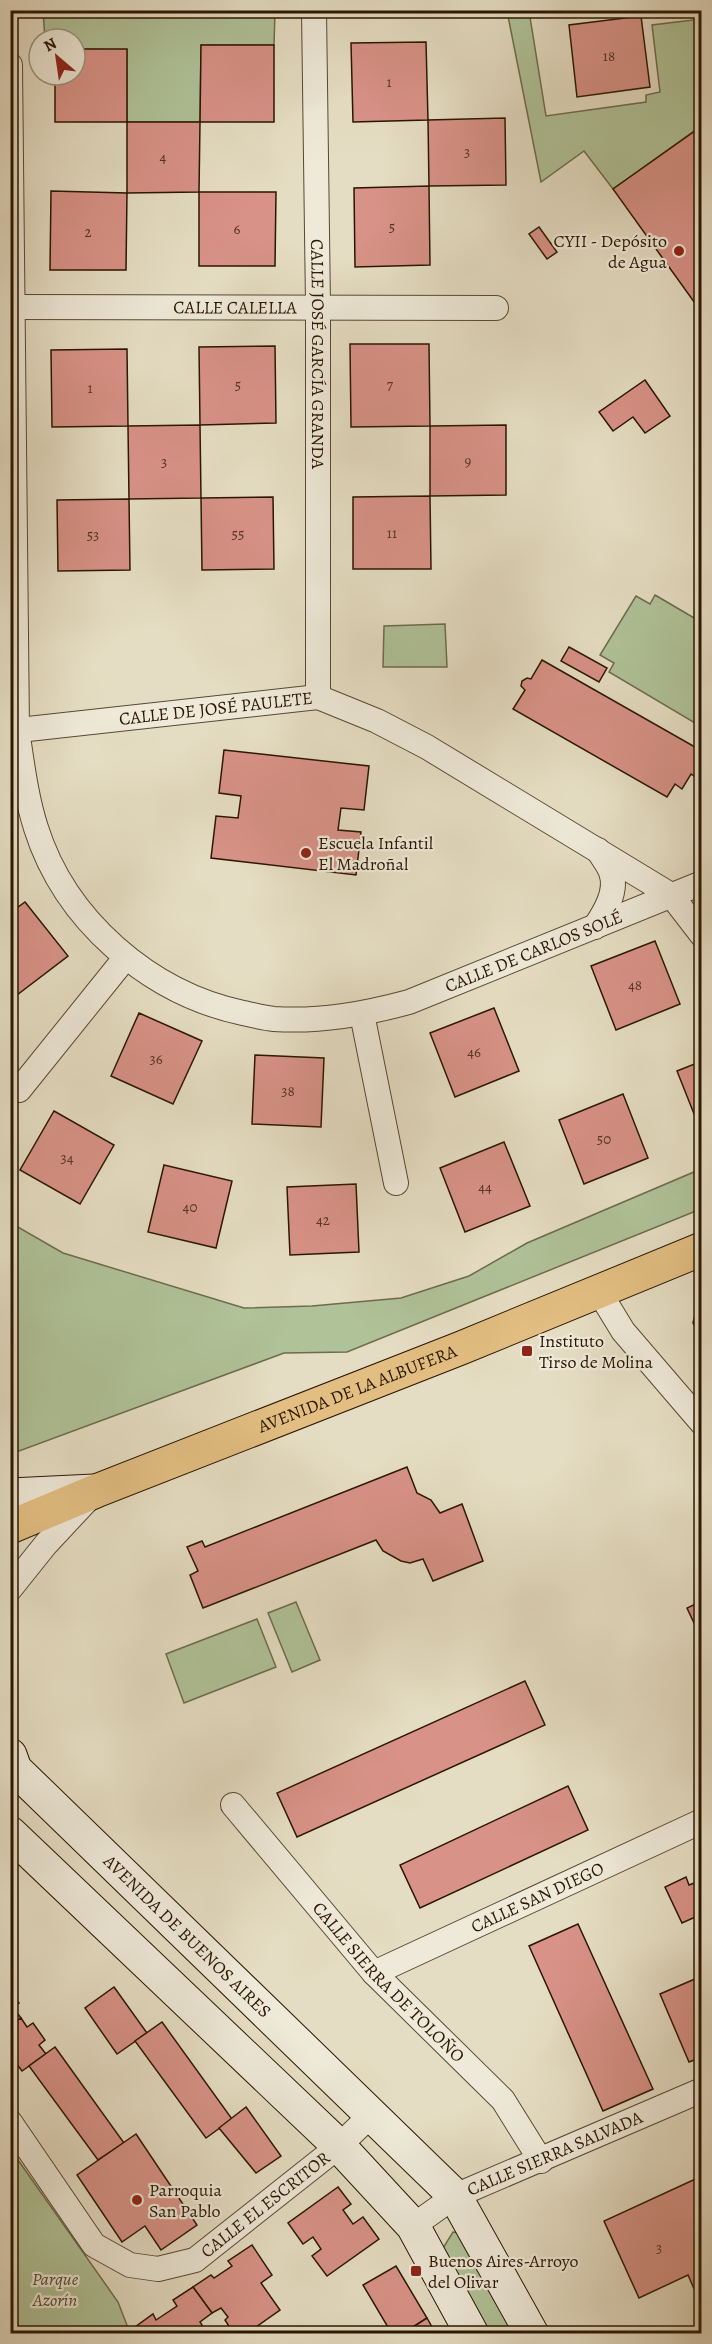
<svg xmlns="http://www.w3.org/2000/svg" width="712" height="2344" font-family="Alegreya,serif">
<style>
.green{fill:#b0c298;stroke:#6d6c4c;stroke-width:1.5}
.building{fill:#d89287;stroke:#2a1601;stroke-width:1.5}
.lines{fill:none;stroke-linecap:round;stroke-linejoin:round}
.street-casing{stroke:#594832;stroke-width:26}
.secondary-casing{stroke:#2a1601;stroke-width:35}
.primary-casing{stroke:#2a1601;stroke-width:35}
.street{stroke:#eee9d8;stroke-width:24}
.secondary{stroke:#eee9d8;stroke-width:33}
.primary{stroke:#e2be82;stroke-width:33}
.poi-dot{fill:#8f2418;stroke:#eee9d8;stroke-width:2}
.labels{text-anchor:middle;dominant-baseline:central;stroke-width:4.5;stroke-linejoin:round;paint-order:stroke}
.number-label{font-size:15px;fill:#563522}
.poi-label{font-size:18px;fill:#2a1601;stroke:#eee9d8;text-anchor:start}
.street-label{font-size:18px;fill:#2a1601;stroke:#eee9d8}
.park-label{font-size:18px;font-style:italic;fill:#524a2e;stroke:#eee9d8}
</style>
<rect width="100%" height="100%" fill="#e5ddc3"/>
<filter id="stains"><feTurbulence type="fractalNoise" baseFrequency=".00333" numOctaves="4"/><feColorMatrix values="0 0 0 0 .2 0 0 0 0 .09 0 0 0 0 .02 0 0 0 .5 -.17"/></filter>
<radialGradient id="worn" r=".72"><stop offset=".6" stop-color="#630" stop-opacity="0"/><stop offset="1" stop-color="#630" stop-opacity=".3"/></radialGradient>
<g class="green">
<polygon points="43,11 275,11 274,45 201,45 200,122 127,122 127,50 75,49 75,39 45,39"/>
<polygon points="507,11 529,11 546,116 646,102 646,95 660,92 652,25 701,19 701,126 613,189 584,151 541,182"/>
<polygon points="655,595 701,622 700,726 609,672 614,663 600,655 636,596 650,604"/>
<polygon points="445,624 447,667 383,667 384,626"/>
<polygon points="701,1169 701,1209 347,1352 284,1353 11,1454 11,1223 63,1253 244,1308 312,1306 401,1298 469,1276 527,1243"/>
<polygon points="296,1602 320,1660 292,1672 268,1613"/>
<polygon points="257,1619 276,1667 184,1703 166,1654"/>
<polygon points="11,2150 118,2302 130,2333 11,2333"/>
<polygon points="453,2232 458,2233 521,2333 487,2333 443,2248"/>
</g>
<g class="building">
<polygon points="641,16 650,87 577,97 569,25"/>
<polygon points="426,42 428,120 353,122 351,43"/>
<polygon points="201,45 274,45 274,122 200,122"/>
<polygon points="75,49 127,49 127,122 55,122 55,75 75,75"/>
<polygon points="505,118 506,185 429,186 428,120"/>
<polygon points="127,122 200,122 199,192 127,193"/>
<polygon points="702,126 702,313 613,189"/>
<polygon points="429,186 430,265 355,267 354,188"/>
<polygon points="51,191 127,193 126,270 50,270"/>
<polygon points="199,192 276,192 275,266 199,266"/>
<polygon points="539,227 557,252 547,259 529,234"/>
<polygon points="350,344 429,344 430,426 351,427"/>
<polygon points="275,346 276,423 200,425 199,347"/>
<polygon points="127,349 128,426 52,427 51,350"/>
<polygon points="645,380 670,416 645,433 633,417 613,431 599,412"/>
<polygon points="200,425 201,498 129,499 128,426"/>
<polygon points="506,425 506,495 430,496 430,426"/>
<polygon points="430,496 431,569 353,569 353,497"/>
<polygon points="273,497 274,569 202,570 201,498"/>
<polygon points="129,499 130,570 58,571 57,500"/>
<polygon points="569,647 607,668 599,682 561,661"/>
<polygon points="542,660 702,751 702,771 697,778 691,774 682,789 675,784 667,797 513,709 525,690 521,686 522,681 527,678 531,679"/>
<polygon points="224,750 369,766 364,810 341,808 338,830 361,832 356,875 211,858 216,816 238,818 241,796 219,793"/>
<polygon points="25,902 68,956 13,998 10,995 10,913"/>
<polygon points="655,941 680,1004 616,1030 591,966"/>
<polygon points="494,1008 519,1071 455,1097 430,1033"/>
<polygon points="139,1013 202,1041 173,1104 111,1076"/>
<polygon points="255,1055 324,1058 321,1127 252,1124"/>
<polygon points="702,1061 702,1094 696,1098 697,1102 702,1103 702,1134 677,1071"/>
<polygon points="623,1094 648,1158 584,1184 559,1120"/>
<polygon points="54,1111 114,1145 80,1204 20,1170"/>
<polygon points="504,1142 530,1206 465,1232 440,1168"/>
<polygon points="164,1165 232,1181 216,1248 148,1232"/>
<polygon points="356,1184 359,1252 290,1255 287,1187"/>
<polygon points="702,1305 702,1341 693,1323 697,1307"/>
<polygon points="407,1467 417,1493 431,1500 440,1513 462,1504 483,1561 433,1581 423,1559 410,1563 401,1561 383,1551 376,1540 203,1608 190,1575 198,1571 187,1547 202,1541 205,1547"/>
<polygon points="702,1601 702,1640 687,1608"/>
<polygon points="525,1681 545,1725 297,1837 277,1793"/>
<polygon points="568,1786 588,1830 420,1908 400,1865"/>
<polygon points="686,1877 689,1885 702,1880 702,1914 682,1923 665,1887"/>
<polygon points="578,1924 653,2089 603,2111 529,1946"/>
<polygon points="702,1976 702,2057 689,2062 660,1994"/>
<polygon points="114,1987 147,2033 117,2054 85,2008"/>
<polygon points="10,1991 19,2003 13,2007 21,2018 10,2026"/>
<polygon points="21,2018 27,2027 33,2023 45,2040 39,2045 46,2054 22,2071 10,2055 10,2026"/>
<polygon points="162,2022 232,2119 206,2138 135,2041"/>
<polygon points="55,2047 124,2143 98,2160 29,2066"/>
<polygon points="246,2107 281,2156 256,2173 219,2128"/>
<polygon points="136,2134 197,2225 161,2250 145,2226 122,2242 77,2175"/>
<polygon points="702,2176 702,2307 688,2275 639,2298 604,2221"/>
<polygon points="338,2187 351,2204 343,2210 353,2224 363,2217 379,2239 327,2276 312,2256 321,2249 313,2237 303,2244 288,2223"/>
<polygon points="252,2245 272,2275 261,2283 280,2310 246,2334 234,2334 225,2320 228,2317 221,2308 212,2313 193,2287 211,2275 214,2278 232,2266 228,2261"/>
<polygon points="396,2266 427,2318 402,2334 392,2334 363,2285"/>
<polygon points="193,2287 212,2313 200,2322 207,2333 210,2331 211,2334 134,2334 131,2330 153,2314 156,2320 177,2306 173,2300"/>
<polygon points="427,2318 436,2334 402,2334"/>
</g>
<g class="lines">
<g class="street-casing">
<g id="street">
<path id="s1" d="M314,10L318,306V697"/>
<path id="s2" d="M10,65L17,730C22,763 26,797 36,828C65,920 149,993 243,1013C253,1015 264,1018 274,1019C321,1022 364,1014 409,1002L702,883"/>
<path id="s3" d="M10,307L496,308"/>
<path id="s4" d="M10,731L318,697L377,721L427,747L671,895L702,935"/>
<path d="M595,927C605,912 618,891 611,872C608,864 602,857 598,850"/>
<polyline points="362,1014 396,1183"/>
<polyline points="19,1090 126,957"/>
<polyline points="598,1290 623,1331 702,1423"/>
<polyline points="10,1589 46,1544 89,1498"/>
<path id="s5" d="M233,1805L374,1973L503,2100L541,2161"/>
<path id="s6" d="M374,1973L702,1821"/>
<path id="s7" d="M10,2122L94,2245L130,2265L158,2269L195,2260L339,2146L371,2115"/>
<path id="s8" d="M413,2226L455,2196L702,2090"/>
</g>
</g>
<g class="secondary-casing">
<g id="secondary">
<polyline points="10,1495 94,1491"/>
<path id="s9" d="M10,1755L15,1769L455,2196L532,2334"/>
<polyline points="10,1833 339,2146 413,2226 472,2334"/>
</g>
</g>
<g class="primary-casing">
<g id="primary">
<path id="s10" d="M10,1527L96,1491L461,1348L702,1249"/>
</g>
</g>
<use href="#street" class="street"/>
<use href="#secondary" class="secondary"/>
<use href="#primary" class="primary"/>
</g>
<g class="poi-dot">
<circle cx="679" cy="251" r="6"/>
<circle cx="306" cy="853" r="6"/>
<rect x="521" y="1345" width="12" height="12" rx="3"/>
<circle cx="137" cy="2200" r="6"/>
<rect x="410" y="2265" width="12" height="12" rx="3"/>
</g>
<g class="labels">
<g class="number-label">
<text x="609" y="56">18</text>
<text x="389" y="82">1</text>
<text x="467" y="152">3</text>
<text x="163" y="157">4</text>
<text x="392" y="227">5</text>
<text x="237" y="229">6</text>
<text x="88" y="232">2</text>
<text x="238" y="385">5</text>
<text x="390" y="385">7</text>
<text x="90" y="388">1</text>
<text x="468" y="461">9</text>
<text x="164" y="462">3</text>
<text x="392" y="533">11</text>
<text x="238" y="534">55</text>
<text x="93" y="535">53</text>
<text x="635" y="985">48</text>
<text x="474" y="1052">46</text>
<text x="156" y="1059">36</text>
<text x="288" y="1091">38</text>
<text x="604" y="1139">50</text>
<text x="67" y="1158">34</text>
<text x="485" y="1187">44</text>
<text x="190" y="1207">40</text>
<text x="323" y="1220">42</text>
<text x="659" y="2248">3</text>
</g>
<g class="poi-label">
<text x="667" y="241" text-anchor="end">CYII - Depósito<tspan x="667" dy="21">de Agua</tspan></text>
<text x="318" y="843">Escuela Infantil<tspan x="318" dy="21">El Madroñal</tspan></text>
<text x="539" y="1341">Instituto<tspan x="539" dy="21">Tirso de Molina</tspan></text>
<text x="149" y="2190">Parroquia<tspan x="149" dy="21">San Pablo</tspan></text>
<text x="428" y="2261">Buenos Aires-Arroyo<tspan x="428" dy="21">del Olivar</tspan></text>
</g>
<g class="street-label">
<text stroke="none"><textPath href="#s3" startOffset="225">CALLE CALELLA</textPath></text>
<text stroke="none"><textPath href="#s1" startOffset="344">CALLE JOSÉ GARCÍA GRANDA</textPath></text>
<text stroke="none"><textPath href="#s4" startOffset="207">CALLE DE JOSÉ PAULETE</textPath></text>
<text stroke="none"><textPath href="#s2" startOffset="1358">CALLE DE CARLOS SOLÉ</textPath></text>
<text stroke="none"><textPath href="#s10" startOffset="374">AVENIDA DE LA ALBUFERA</textPath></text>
<text stroke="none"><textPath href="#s6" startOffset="180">CALLE SAN DIEGO</textPath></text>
<text stroke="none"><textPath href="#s9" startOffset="255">AVENIDA DE BUENOS AIRES</textPath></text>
<text stroke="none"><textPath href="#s5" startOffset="236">CALLE SIERRA DE TOLOÑO</textPath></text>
<text stroke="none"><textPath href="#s8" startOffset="160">CALLE SIERRA SALVADA</textPath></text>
<text stroke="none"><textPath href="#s7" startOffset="346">CALLE EL ESCRITOR</textPath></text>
</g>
<g class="park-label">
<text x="55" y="2279">Parque<tspan x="55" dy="21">Azorín</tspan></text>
</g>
</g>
<rect width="712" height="2344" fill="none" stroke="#e5ddc3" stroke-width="36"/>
<rect x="12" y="12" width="688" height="2320" fill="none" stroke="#2a1601" stroke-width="3"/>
<rect x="18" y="18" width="676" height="2308" fill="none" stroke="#2a1601" stroke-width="1.5"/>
<g transform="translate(57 57) rotate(331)"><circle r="28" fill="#eee9d8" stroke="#a09582" stroke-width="1.5"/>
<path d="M0-4.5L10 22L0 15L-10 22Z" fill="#8f2418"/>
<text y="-9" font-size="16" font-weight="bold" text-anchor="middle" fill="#2a1601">N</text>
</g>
<rect width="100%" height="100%" filter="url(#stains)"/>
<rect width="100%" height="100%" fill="url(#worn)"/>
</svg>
